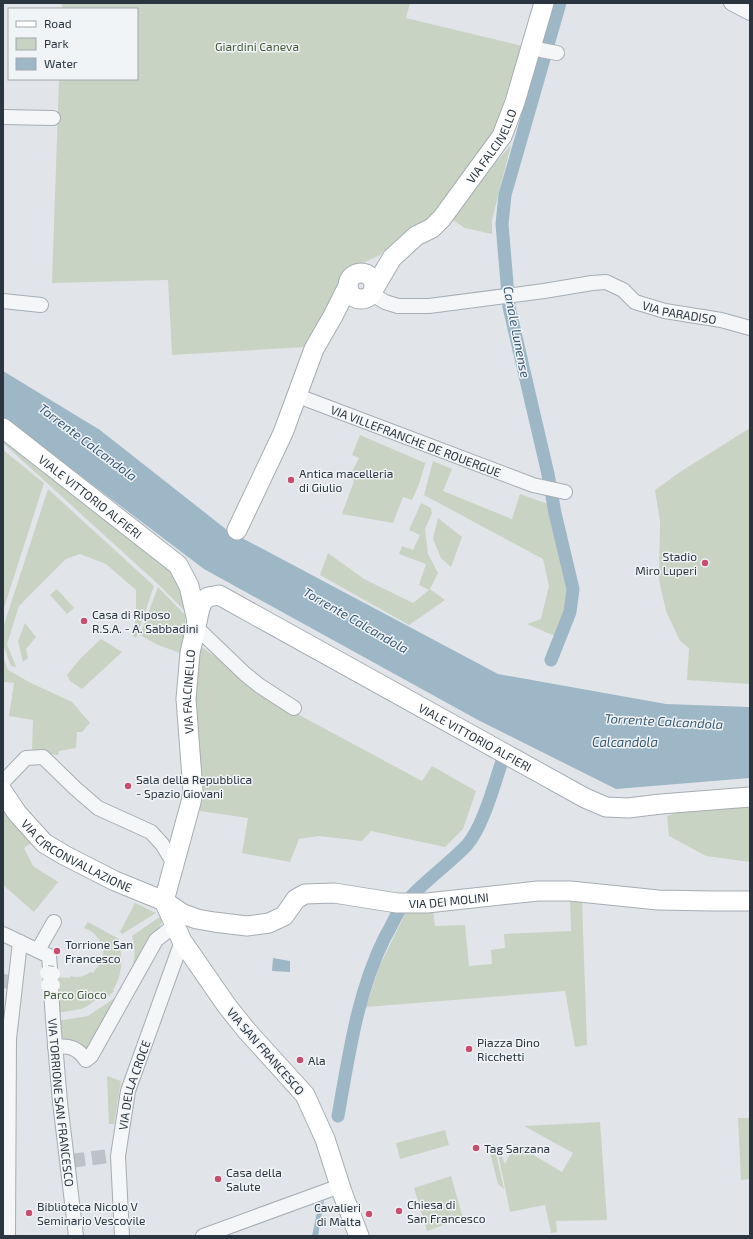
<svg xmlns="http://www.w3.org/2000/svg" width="753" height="1239" font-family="'Exo 2',sans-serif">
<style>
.green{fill:#c9d3c3}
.water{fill:#9eb7c7}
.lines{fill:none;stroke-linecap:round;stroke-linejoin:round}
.canal{stroke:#9eb7c7;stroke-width:13}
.street-tunnel{stroke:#bcc2c7;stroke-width:14;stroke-dasharray:14 7;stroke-linecap:butt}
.street-casing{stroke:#a6adb3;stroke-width:16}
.secondary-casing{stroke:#a6adb3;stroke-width:21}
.street{stroke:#f4f6f8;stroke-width:14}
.secondary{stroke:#fff;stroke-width:19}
.street-bridge-casing{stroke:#a6adb3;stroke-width:16;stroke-linecap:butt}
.street-bridge{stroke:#f4f6f8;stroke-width:14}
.poi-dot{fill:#c74e6f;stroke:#f1f4f7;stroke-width:1.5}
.labels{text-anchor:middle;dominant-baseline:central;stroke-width:3;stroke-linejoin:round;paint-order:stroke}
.park-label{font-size:12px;fill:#435b39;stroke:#f1f4f7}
.street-label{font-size:12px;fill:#2a3540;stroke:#f1f4f7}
.poi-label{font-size:12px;fill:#2a3540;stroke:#f1f4f7;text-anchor:start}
.water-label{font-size:13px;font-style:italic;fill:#375972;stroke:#f1f4f7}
</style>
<rect width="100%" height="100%" fill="#e1e5e9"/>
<g class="green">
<polygon points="62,3 410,3 406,18 522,46 493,135 440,206 428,220 412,226 380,255 346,271 335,297 305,347 172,355 168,280 52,283 59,79 137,79 137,9 62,9"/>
<polygon points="511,145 492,220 492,234 465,228 451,219 479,181"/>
<polygon points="750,428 750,684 687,680 689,648 680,641 666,611 659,580 660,521 655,490 680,472"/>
<polygon points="3,434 179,572 187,613 158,584 3,443"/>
<polygon points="360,435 425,463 428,454 419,484 412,500 403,497 393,523 342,514 354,481 349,478 359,458 352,455"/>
<polygon points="3,450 44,483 3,611"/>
<path d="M433,461L452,469L443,491L512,519L520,494L548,504C555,536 569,575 567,608C566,617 561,628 557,637L527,624L541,619L549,586L543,559L424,495Z"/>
<polygon points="48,489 154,586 136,638 133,636 136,615 136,590 106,564 80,554 66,559 19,606 7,644 16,667 11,666 3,644 3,628"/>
<polygon points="421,503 431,508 432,513 425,529 428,554 438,573 430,589 445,600 409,625 320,575 328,553 364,579 413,603 429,590 419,585 426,564 399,554 402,546 413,550 420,535 409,530"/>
<polygon points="438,518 462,537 451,567 441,558 433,539"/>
<polygon points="158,587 185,615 186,629 180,653 158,645 140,635"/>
<polygon points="57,589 74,608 67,614 50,595"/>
<polygon points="25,623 36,637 26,649 28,658 23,662 18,641"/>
<polygon points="101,639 122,652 82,689 70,681 67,675 80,659"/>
<polygon points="198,644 277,703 422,781 432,766 476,791 463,829 445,847 371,831 362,841 319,836 299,839 290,862 242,853 248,818 200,811 199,773 194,711"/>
<polygon points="3,657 8,670 29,682 72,702 90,723 82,732 77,732 76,748 59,751 58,755 47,754 32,749 33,720 9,716 14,683 3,682"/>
<polygon points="750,807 750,862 706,856 669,836 667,816 679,812"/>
<polygon points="3,811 31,843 24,848 33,866 58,882 34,912 3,885"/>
<polygon points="570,898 582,900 587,1045 575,1047 565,991 366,1007 379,967 407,910 433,909 435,926 465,925 469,966 492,964 491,950 505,948 504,934 571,931"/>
<polygon points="135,903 156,913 122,934 120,932"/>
<path d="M161,916L162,922L130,979L129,978C134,962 137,952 132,936Z"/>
<path d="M88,922L119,939C122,959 124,972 113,990L114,991L107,998L104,993L89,1005L81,1009L57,1013L55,977L70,978V976C78,978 84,977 90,972L93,973C95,969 100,965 102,960C107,947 97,932 84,928Z"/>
<polygon points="118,996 87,1055 58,1043 57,1021 88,1016"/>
<polygon points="107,1076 121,1081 114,1124 109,1124"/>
<polygon points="750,1118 750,1179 741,1180 738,1118"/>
<polygon points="600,1122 607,1220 556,1221 557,1232 551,1233 545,1205 510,1212 496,1144 505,1164 515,1144 562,1172 573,1153 524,1126"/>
<polygon points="445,1130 449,1145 400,1159 396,1143"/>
<polygon points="494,1144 504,1189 498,1184 488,1145"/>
<polygon points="451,1176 463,1218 427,1231 414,1188"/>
</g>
<g class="water">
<polygon points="3,371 100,430 227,530 498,674 666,704 750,707 750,778 616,789 478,720 204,569 3,417"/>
<polygon points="273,958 290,961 290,972 272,971"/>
<polygon points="324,1201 318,1236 312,1236 319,1203"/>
</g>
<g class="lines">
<g class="canal">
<polyline points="551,660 570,612 573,589 555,513 548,474 509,307 502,224 505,195 560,3"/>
<path d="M338,1116C349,1055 357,993 385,937C390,929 394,919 399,911C417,886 446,867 467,845C483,827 495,782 503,758"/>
</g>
<g class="street-tunnel">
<polyline points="3,981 11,982"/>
<polyline points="71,1161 109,1156"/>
</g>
<g class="street-casing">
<g id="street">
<polyline points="731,3 750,13"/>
<polyline points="541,50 557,53"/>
<polyline points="3,117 53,118"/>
<path id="s1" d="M372,294L385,302L398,306H429L544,291L592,283L606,282L623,290L635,302L665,311L721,320L750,328"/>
<polyline points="3,301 41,305"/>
<path id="s2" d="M298,396L533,485L565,492"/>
<polyline points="196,627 245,674 260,686 294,708"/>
<polyline points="3,782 26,758 43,757 76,789 98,808 151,832 162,844 174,864"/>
<polyline points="3,934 49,956 50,968"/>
<polyline points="38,950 54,922"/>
<path id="s3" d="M50,973L53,1020L60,1102L76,1236"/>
<path d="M55,1047C69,1045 78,1048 86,1060L91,1056L156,940L170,929L177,927"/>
<polyline points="8,1236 9,1039 20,942"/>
<path id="s4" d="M122,1236L118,1156L128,1091L182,941"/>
<polyline points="203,1236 340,1186"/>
</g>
</g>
<g class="secondary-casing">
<g id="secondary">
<circle cx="361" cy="286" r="13"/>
<path id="s5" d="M375,287L392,258L416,236L432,228L442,218L502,136L515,102L544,3"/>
<path id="s6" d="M3,428L178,565L189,586L197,621"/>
<polyline points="237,530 283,433 314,349 333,316 348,286"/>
<path id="s7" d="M3,792L17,813L44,843L64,855L115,881L164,901L183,914L197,919L214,922L247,926L269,923L284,916L296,899L305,894L334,893L397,903H427L538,891H570L658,900L712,901H750"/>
<path id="s8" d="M359,1236L342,1192L325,1139L305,1095L247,1031L227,1006L182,941L164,901L191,802L193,791L186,699L190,653L200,608L203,601L208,597L219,595L585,798L606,807L628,808L661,804L750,797"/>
</g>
</g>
<use href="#street" class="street"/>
<use href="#secondary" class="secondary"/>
<g class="street-bridge-casing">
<g id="street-bridge">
<polyline points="47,973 53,974"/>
<polyline points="48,985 53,985"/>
</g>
</g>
<use href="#street-bridge" class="street-bridge"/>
</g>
<g class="poi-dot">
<circle cx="291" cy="480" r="4"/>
<circle cx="705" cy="563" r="4"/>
<circle cx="84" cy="621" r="4"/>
<circle cx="128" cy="786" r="4"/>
<circle cx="57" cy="951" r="4"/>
<circle cx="469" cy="1049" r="4"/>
<circle cx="300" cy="1060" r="4"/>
<circle cx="476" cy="1148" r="4"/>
<circle cx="218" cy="1179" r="4"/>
<circle cx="399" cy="1211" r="4"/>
<circle cx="29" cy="1213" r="4"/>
<circle cx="369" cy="1214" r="4"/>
</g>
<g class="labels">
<g class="park-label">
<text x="257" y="46">Giardini Caneva</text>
<text x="75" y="994">Parco Gioco</text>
</g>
<g class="street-label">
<text stroke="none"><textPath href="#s5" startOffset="186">VIA FALCINELLO</textPath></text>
<text stroke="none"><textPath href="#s1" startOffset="320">VIA PARADISO</textPath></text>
<text stroke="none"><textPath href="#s2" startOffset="126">VIA VILLEFRANCHE DE ROUERGUE</textPath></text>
<text stroke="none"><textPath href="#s6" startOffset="111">VIALE VITTORIO ALFIERI</textPath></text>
<text stroke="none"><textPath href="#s8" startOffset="606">VIA FALCINELLO</textPath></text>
<text stroke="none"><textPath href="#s8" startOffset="1009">VIALE VITTORIO ALFIERI</textPath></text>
<text stroke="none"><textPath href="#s7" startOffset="100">VIA CIRCONVALLAZIONE</textPath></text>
<text stroke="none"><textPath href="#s7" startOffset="502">VIA DEI MOLINI</textPath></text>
<text transform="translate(266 1051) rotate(49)">VIA SAN FRANCESCO</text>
<text stroke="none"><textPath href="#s4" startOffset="153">VIA DELLA CROCE</textPath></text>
<text stroke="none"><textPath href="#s3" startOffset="130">VIA TORRIONE SAN FRANCESCO</textPath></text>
</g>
<g class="poi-label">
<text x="299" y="473">Antica macelleria<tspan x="299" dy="14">di Giulio</tspan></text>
<text x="697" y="556" text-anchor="end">Stadio<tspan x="697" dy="14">Miro Luperi</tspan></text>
<text x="92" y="614">Casa di Riposo<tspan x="92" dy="14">R.S.A. - A. Sabbadini</tspan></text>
<text x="136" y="779">Sala della Repubblica<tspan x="136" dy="14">- Spazio Giovani</tspan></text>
<text x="65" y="944">Torrione San<tspan x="65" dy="14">Francesco</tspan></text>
<text x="477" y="1042">Piazza Dino<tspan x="477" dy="14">Ricchetti</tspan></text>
<text x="308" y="1060">Ala</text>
<text x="484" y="1148">Tag Sarzana</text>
<text x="226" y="1172">Casa della<tspan x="226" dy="14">Salute</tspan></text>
<text x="407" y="1204">Chiesa di<tspan x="407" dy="14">San Francesco</tspan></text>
<text x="37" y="1206">Biblioteca Nicolo V<tspan x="37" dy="14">Seminario Vescovile</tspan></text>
<text x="361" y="1207" text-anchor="end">Cavalieri<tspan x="361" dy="14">di Malta</tspan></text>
</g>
<g class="water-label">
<text transform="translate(517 332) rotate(79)">Canale Lunense</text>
<text transform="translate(88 442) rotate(37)">Torrente Calcandola</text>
<text transform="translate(356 620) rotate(30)">Torrente Calcandola</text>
<text transform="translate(664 721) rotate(3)">Torrente Calcandola</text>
<text x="625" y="742">Calcandola</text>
</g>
</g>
<rect width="753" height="1239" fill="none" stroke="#2a3540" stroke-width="8"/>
<rect x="8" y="8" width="130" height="72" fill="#f1f4f7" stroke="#a1a8ae"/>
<rect x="16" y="21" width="20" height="6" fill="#ffffff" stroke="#a1a8ae"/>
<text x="44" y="28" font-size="12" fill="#2a3540">Road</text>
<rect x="16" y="38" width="20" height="12" fill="#c9d3c3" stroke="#a1a8ae"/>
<text x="44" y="48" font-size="12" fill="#2a3540">Park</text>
<rect x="16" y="58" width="20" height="12" fill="#9eb7c7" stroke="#a1a8ae"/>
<text x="44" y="68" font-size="12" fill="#2a3540">Water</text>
</svg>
